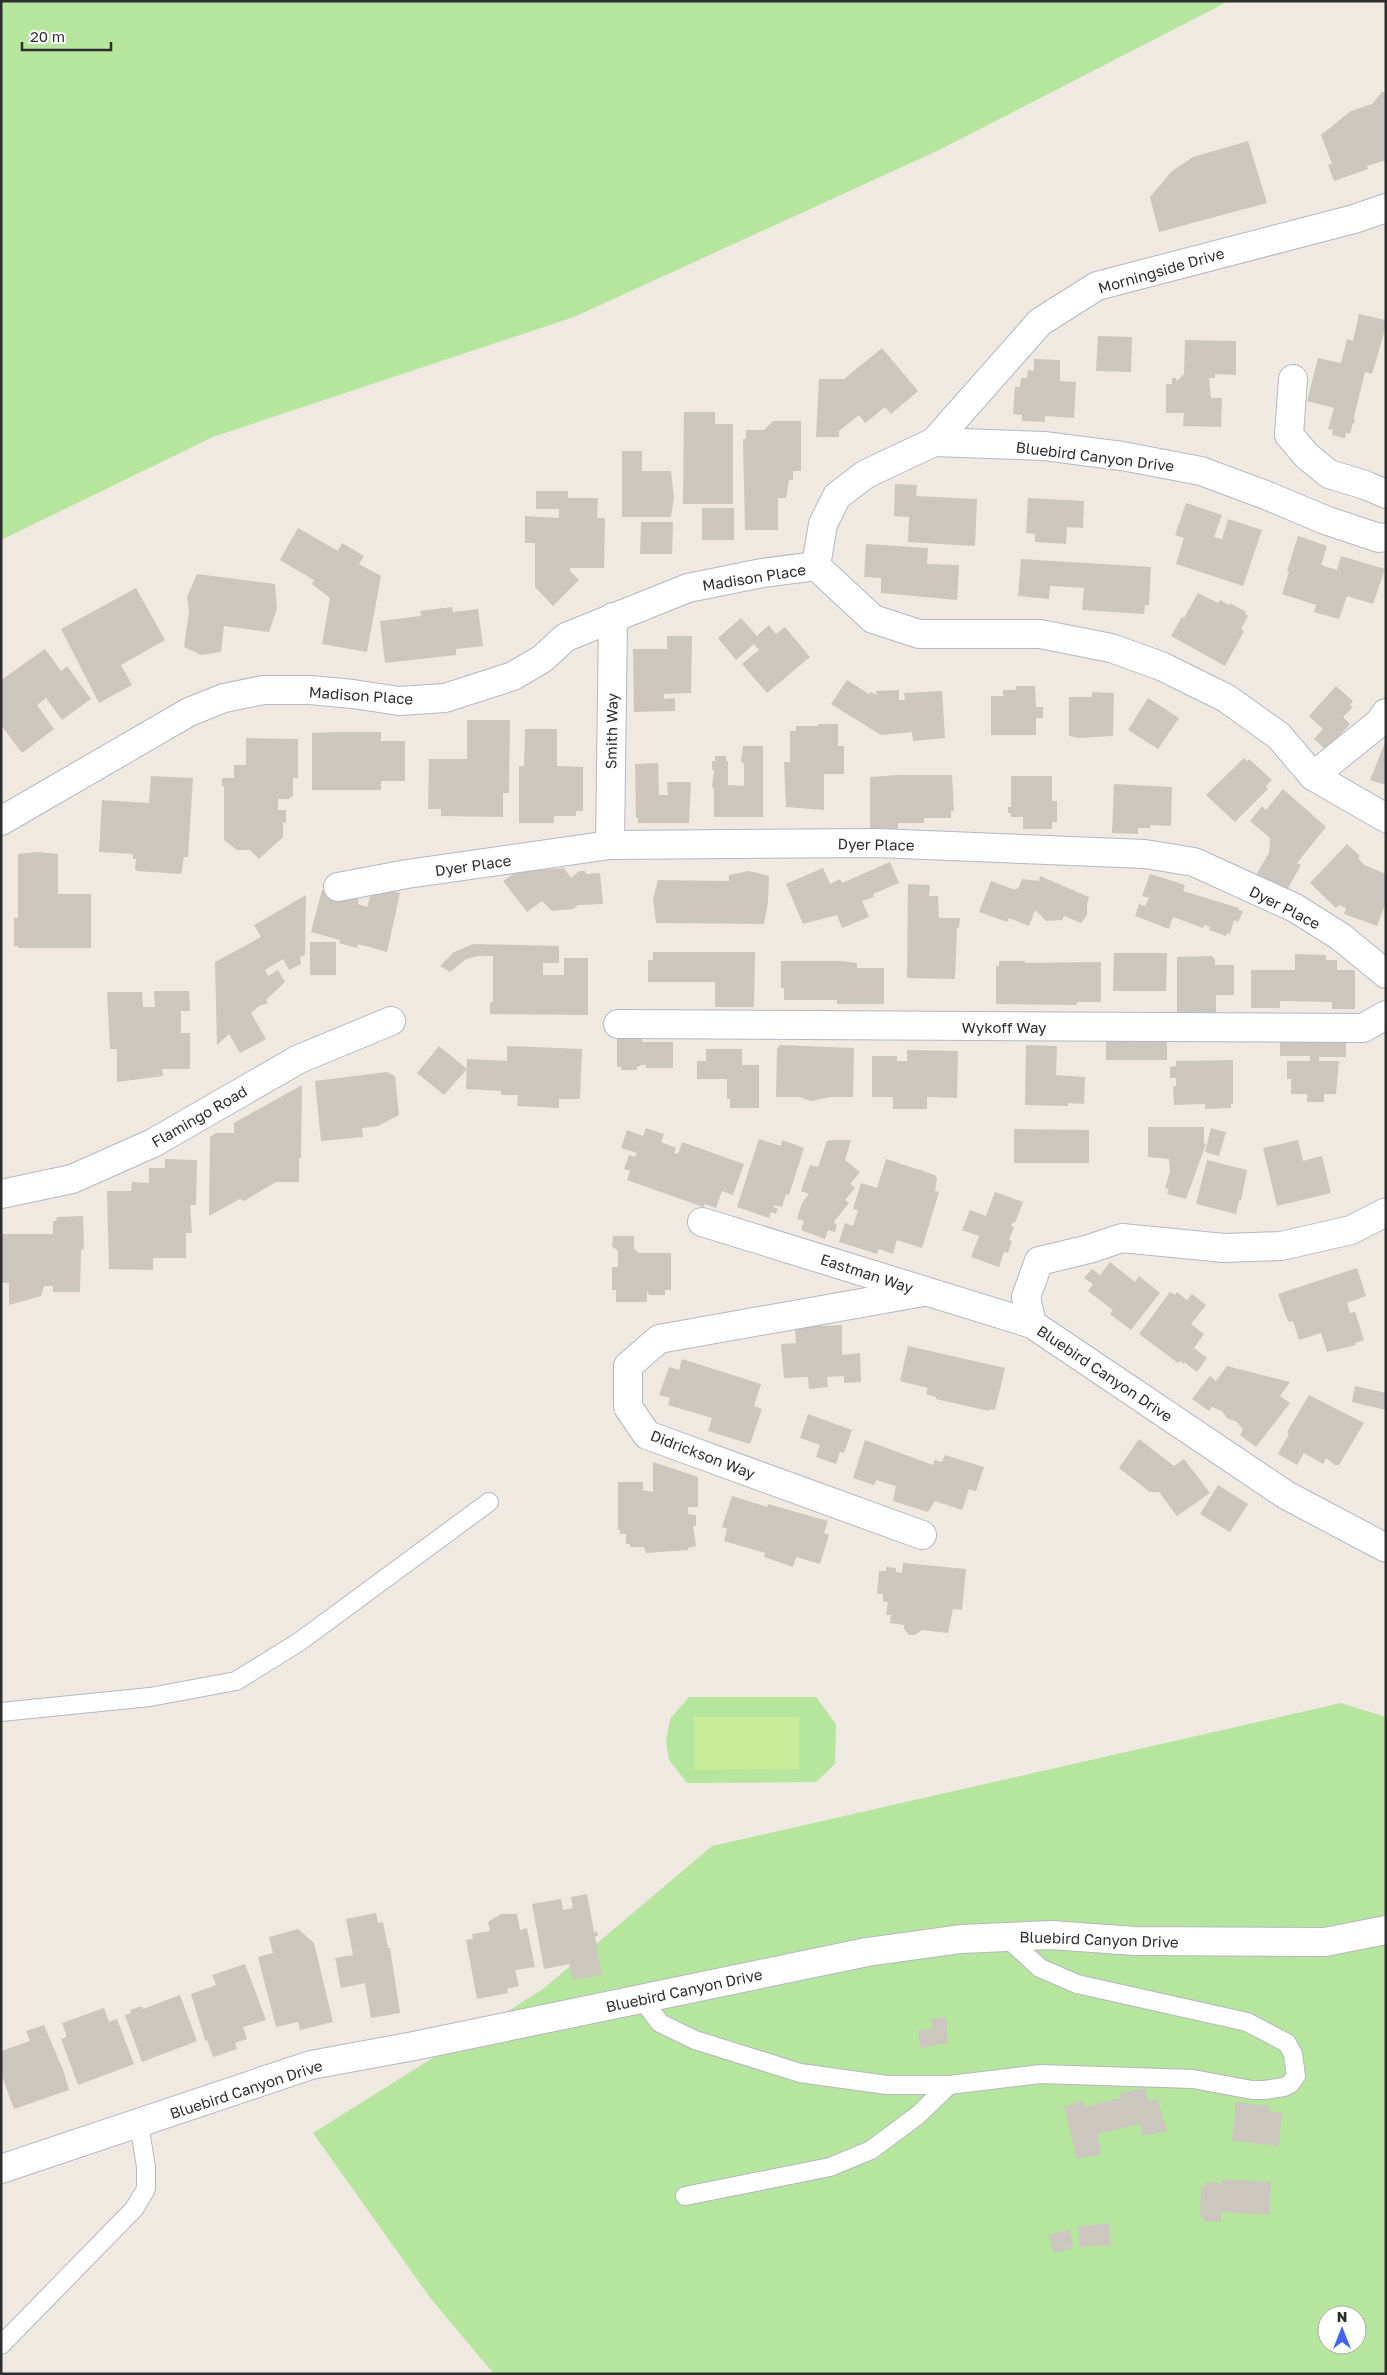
<svg xmlns="http://www.w3.org/2000/svg" width="1387" height="2375" font-family="'Golos Text',sans-serif">
<style>
.green{fill:#b6e59e;fill-rule:evenodd}
.pitch{fill:#c9ec9a}
.building{fill:#cbc7bf}
.lines{fill:none;stroke-linecap:round;stroke-linejoin:round}
.service-casing{stroke:#b4b7c1;stroke-width:20}
.minor-casing{stroke:#b4b7c1;stroke-width:30}
.tertiary-casing{stroke:#b4b7c1;stroke-width:30}
.service{stroke:#fff;stroke-width:18}
.minor{stroke:#fff;stroke-width:28}
.tertiary{stroke:#fff;stroke-width:28}
.labels{text-anchor:middle;dominant-baseline:central;stroke-width:4.5;stroke-linejoin:round;paint-order:stroke}
.street-label{font-size:15px;fill:#2e2e2e;stroke:#fff}
</style>
<rect width="100%" height="100%" fill="#efe9e1"/>
<g class="green">
<polygon points="1,1 1229,1 937,151 574,317 213,437 1,540"/>
<polygon points="689,1697 816,1697 836,1724 835,1764 816,1782 687,1783 669,1760 666,1742 670,1719"/>
<path d="M1341,1703L1386,1717V2374H494L431,2299L313,2133L543,1989L712,1846ZM1327,2315H1357V2345H1327Z"/>
</g>
<polygon class="pitch" points="694,1717 799,1717 799,1769 694,1770"/>
<g class="building">
<polygon points="1382,92 1386,93 1386,163 1383,161 1367,166 1368,169 1334,181 1328,165 1332,164 1321,135 1351,111 1372,104"/>
<polygon points="1248,141 1267,203 1159,232 1150,197 1172,171 1193,157"/>
<polygon points="1359,314 1386,320 1386,326 1372,374 1365,372 1354,417 1355,423 1353,423 1350,434 1346,433 1345,438 1332,435 1333,430 1328,429 1334,408 1307,401 1318,358 1341,363 1347,339 1353,341"/>
<polygon points="1098,336 1132,337 1131,372 1096,371"/>
<polygon points="1185,340 1236,341 1236,375 1215,374 1215,378 1209,378 1211,398 1222,398 1221,427 1183,426 1184,413 1166,413 1166,384 1172,384 1172,378 1176,378 1177,381 1184,374"/>
<polygon points="882,348 918,391 891,414 885,407 865,423 859,415 839,431 839,437 816,437 819,379 844,379"/>
<polygon points="1034,359 1060,360 1060,381 1076,382 1074,418 1045,416 1045,422 1022,421 1022,415 1013,414 1015,387 1020,387 1021,378 1027,378 1028,370 1034,371"/>
<polygon points="684,412 715,412 715,424 733,424 733,504 683,504"/>
<polygon points="773,421 801,421 801,471 793,471 793,480 789,480 786,498 778,498 778,530 745,530 743,439 746,439 746,430 764,430"/>
<polygon points="622,451 642,451 642,471 671,471 674,498 671,517 622,517"/>
<polygon points="895,484 917,485 916,496 977,499 975,546 908,542 909,517 894,516"/>
<polygon points="536,491 568,491 568,498 598,498 597,518 605,518 604,568 570,568 570,571 579,580 553,606 535,587 535,543 525,543 525,516 559,518 559,509 536,509"/>
<polygon points="1028,498 1084,501 1083,528 1067,527 1066,544 1035,542 1035,534 1026,533"/>
<polygon points="1186,503 1222,515 1214,537 1222,539 1228,519 1262,530 1243,586 1176,564 1184,538 1175,535"/>
<rect x="702" y="508" width="32" height="32"/>
<polygon points="641,522 673,522 672,554 640,554"/>
<polygon points="298,528 338,551 342,543 364,556 359,564 381,576 367,652 322,644 330,598 312,584 314,580 280,560"/>
<polygon points="1298,536 1327,546 1321,565 1337,570 1341,556 1385,569 1373,604 1347,596 1339,619 1314,612 1316,605 1282,594 1289,572 1287,571"/>
<polygon points="866,544 928,548 927,564 959,565 957,600 881,593 881,578 864,577"/>
<polygon points="1021,559 1151,567 1149,605 1145,605 1144,614 1082,610 1084,588 1050,586 1049,599 1018,596"/>
<polygon points="197,574 275,584 277,609 269,632 224,626 221,652 201,655 184,647 189,611 187,597"/>
<polygon points="136,588 165,640 121,665 132,685 99,703 61,629"/>
<polygon points="1198,593 1218,603 1220,600 1229,605 1230,603 1246,612 1245,614 1248,616 1241,629 1244,631 1225,666 1171,636 1182,617 1184,618"/>
<polygon points="452,607 453,612 478,609 483,646 456,649 456,655 385,663 380,621 421,616 420,611"/>
<polygon points="741,618 757,636 769,625 776,634 785,627 810,657 767,693 742,664 759,650 754,644 736,660 718,638"/>
<polygon points="667,636 692,636 691,693 664,694 664,699 675,698 675,711 634,712 633,649 667,649"/>
<polygon points="45,649 61,671 67,666 91,699 62,720 46,698 37,705 54,729 22,753 1,725 1,680"/>
<polygon points="847,680 869,694 870,692 877,695 876,691 899,690 899,700 905,700 904,693 942,691 945,738 913,741 912,732 881,735 831,704"/>
<polygon points="1016,686 1035,686 1036,707 1043,707 1043,718 1036,718 1036,735 991,735 991,696 1003,696 1003,690 1016,690"/>
<polygon points="1336,686 1353,701 1350,705 1353,707 1343,717 1350,724 1326,750 1314,739 1323,729 1309,716"/>
<polygon points="1092,692 1114,693 1113,736 1079,738 1069,736 1069,697 1092,697"/>
<polygon points="1148,698 1179,718 1158,749 1128,730"/>
<polygon points="467,720 510,720 509,793 503,793 503,817 441,816 441,809 428,809 429,759 467,759"/>
<polygon points="818,724 838,724 838,746 844,746 844,774 824,774 824,810 786,807 784,762 790,762 790,731 796,731 796,726 818,726"/>
<polygon points="525,729 557,729 557,766 583,767 583,811 576,811 576,816 554,816 554,823 519,823 519,766 524,766"/>
<polygon points="334,732 381,732 381,741 405,741 405,781 381,781 381,790 312,790 312,733"/>
<polygon points="246,738 298,739 298,778 293,778 293,797 290,797 290,799 278,799 278,810 286,810 286,823 283,822 283,837 259,859 250,850 237,850 224,840 224,786 222,786 222,778 234,778 234,765 246,765"/>
<polygon points="1386,740 1386,785 1370,780"/>
<polygon points="743,746 763,746 763,817 714,817 714,789 712,786 714,770 712,770 712,761 715,761 715,756 726,756 726,761 728,761 728,785 744,786 744,764 741,761"/>
<polygon points="1244,758 1247,761 1249,759 1272,780 1266,786 1268,789 1235,822 1206,795"/>
<polygon points="658,763 659,795 668,795 667,782 691,782 689,823 638,823 638,818 636,818 635,764"/>
<polygon points="898,775 952,775 954,811 951,811 951,818 924,818 924,823 898,823 898,830 870,830 870,777"/>
<polygon points="151,776 193,778 188,857 184,857 181,874 137,871 135,869 136,859 133,859 133,854 99,852 102,800 149,803"/>
<polygon points="1011,776 1052,776 1052,801 1057,801 1057,822 1052,822 1052,829 1023,829 1023,817 1011,817 1011,813 1008,813 1008,807 1011,807"/>
<polygon points="1114,784 1172,787 1171,826 1150,825 1150,828 1138,828 1138,834 1112,833"/>
<polygon points="1283,789 1326,827 1297,863 1301,865 1286,892 1256,875 1269,853 1270,838 1250,821 1262,806 1266,810"/>
<polygon points="1347,844 1360,856 1358,858 1364,865 1386,874 1386,902 1377,926 1344,914 1346,908 1339,905 1336,908 1310,883"/>
<polygon points="37,852 58,854 58,894 91,894 91,948 18,948 18,946 14,946 14,918 18,918 18,854"/>
<polygon points="890,862 899,883 873,894 874,897 862,901 869,917 842,928 837,915 803,924 786,884 823,868 830,884 840,879 842,883"/>
<polygon points="564,868 571,878 579,871 585,871 586,874 600,873 603,904 578,905 573,909 552,911 542,901 527,912 503,881 516,872"/>
<polygon points="749,871 769,876 768,902 764,924 656,923 653,899 658,880 729,881 729,875"/>
<polygon points="1150,874 1185,885 1183,891 1239,908 1238,910 1243,911 1238,922 1234,920 1230,934 1227,933 1226,936 1209,930 1210,927 1204,925 1203,928 1173,917 1169,929 1135,916 1139,904 1145,906 1149,898 1142,896"/>
<polygon points="1040,876 1089,897 1087,904 1087,915 1081,923 1064,916 1062,920 1046,921 1035,910 1029,926 1009,918 1007,922 979,912 991,881 1015,890 1016,888 1018,889 1022,879 1039,881"/>
<polygon points="908,884 930,885 929,896 938,896 939,918 960,918 959,928 957,928 955,979 907,978"/>
<polygon points="373,886 400,893 387,952 358,944 357,948 339,943 340,940 311,932 322,890 359,899 358,904 367,907"/>
<polygon points="306,895 305,955 300,957 301,964 289,970 283,959 265,970 268,976 278,970 285,982 266,1000 268,1003 259,1006 251,1013 266,1039 240,1053 229,1034 217,1045 215,962 261,937 254,925"/>
<rect x="310" y="942" width="26" height="33"/>
<polygon points="473,944 559,946 559,963 543,963 543,975 564,975 564,958 588,958 588,1015 490,1014 490,1002 493,1002 493,956 478,956 466,959 450,972 440,966 454,952"/>
<polygon points="653,952 755,952 754,1007 715,1007 715,982 648,982 648,960 653,960"/>
<polygon points="1114,953 1167,953 1166,991 1113,991"/>
<polygon points="1295,954 1326,955 1326,960 1337,960 1337,970 1355,970 1355,1009 1332,1009 1332,1002 1280,1001 1280,1008 1251,1008 1251,970 1295,970"/>
<polygon points="1212,956 1215,960 1215,965 1234,965 1234,995 1216,995 1216,1013 1177,1014 1177,957"/>
<polygon points="781,961 842,961 857,963 857,968 884,968 884,1004 837,1004 837,1000 784,1000 784,988 781,988"/>
<polygon points="999,961 1025,961 1025,963 1101,962 1101,1002 1077,1002 1077,1005 996,1004 996,966 999,966"/>
<polygon points="154,991 189,991 190,1011 181,1011 181,1033 190,1033 190,1069 162,1069 163,1076 117,1082 117,1049 110,1049 107,992 142,992 143,1007 155,1007"/>
<polygon points="617,1035 642,1035 642,1042 673,1042 673,1068 646,1068 646,1065 642,1065 637,1067 637,1070 621,1070 621,1067 617,1067"/>
<rect x="1106" y="1037" width="61" height="23"/>
<polygon points="1280,1041 1346,1041 1346,1057 1319,1057 1319,1061 1339,1061 1336,1094 1324,1094 1324,1102 1307,1102 1307,1094 1291,1094 1291,1079 1287,1079 1287,1061 1310,1061 1310,1056 1280,1056"/>
<polygon points="780,1045 854,1048 853,1097 831,1097 811,1101 799,1097 776,1097 777,1049"/>
<polygon points="1026,1045 1057,1046 1056,1075 1085,1077 1084,1104 1068,1103 1068,1106 1025,1105"/>
<polygon points="439,1046 467,1069 444,1095 417,1073"/>
<polygon points="507,1046 582,1049 580,1099 559,1099 559,1108 517,1106 518,1095 501,1095 501,1091 466,1089 467,1059 507,1061"/>
<polygon points="706,1049 742,1049 742,1065 759,1065 759,1108 730,1108 730,1099 727,1099 727,1079 697,1079 697,1061 706,1061"/>
<polygon points="907,1050 958,1051 957,1098 927,1097 927,1109 893,1109 893,1097 872,1097 872,1056 897,1056 897,1061 907,1061"/>
<polygon points="1233,1060 1233,1104 1231,1104 1231,1108 1205,1109 1205,1104 1174,1105 1173,1086 1176,1086 1176,1078 1170,1078 1170,1067 1176,1066 1176,1061"/>
<polygon points="387,1072 395,1076 399,1115 378,1126 362,1128 363,1137 321,1141 315,1081"/>
<polygon points="302,1085 301,1158 299,1158 299,1182 276,1182 244,1201 240,1199 209,1216 210,1137 216,1133 234,1133 234,1123"/>
<polygon points="1148,1127 1204,1127 1204,1144 1206,1144 1186,1199 1167,1194 1169,1189 1165,1188 1170,1171 1169,1159 1148,1157"/>
<polygon points="646,1128 664,1134 661,1142 676,1148 674,1153 678,1154 682,1142 744,1164 733,1195 722,1191 716,1208 705,1204 703,1207 627,1180 630,1171 624,1169 629,1155 635,1157 637,1153 621,1148 627,1130 643,1136"/>
<polygon points="1211,1128 1226,1132 1219,1156 1205,1152"/>
<polygon points="1014,1129 1089,1130 1089,1163 1014,1163"/>
<polygon points="759,1139 781,1146 782,1140 804,1148 789,1195 786,1194 782,1207 774,1205 773,1207 778,1209 776,1214 771,1212 769,1218 737,1207"/>
<polygon points="833,1140 851,1140 845,1160 860,1172 850,1184 855,1188 845,1200 849,1203 834,1222 837,1225 835,1232 828,1230 825,1239 801,1230 804,1221 797,1219 802,1203 809,1194 801,1191 810,1165 818,1167 827,1141"/>
<polygon points="1298,1140 1303,1161 1322,1156 1331,1193 1277,1206 1263,1148"/>
<polygon points="165,1159 197,1160 196,1205 190,1205 192,1233 186,1233 186,1258 153,1258 153,1270 109,1269 107,1191 131,1191 132,1182 149,1183 149,1168 165,1168"/>
<polygon points="886,1159 935,1175 937,1178 935,1191 939,1192 922,1248 897,1240 893,1254 879,1249 877,1254 839,1242 845,1223 853,1226 858,1210 853,1209 861,1183 877,1188"/>
<polygon points="1207,1160 1247,1170 1241,1201 1239,1200 1236,1214 1196,1204"/>
<polygon points="995,1192 1023,1202 1015,1223 1013,1222 1011,1226 1014,1227 1009,1240 1012,1241 1008,1253 1004,1252 999,1267 971,1257 979,1236 962,1230 970,1210 986,1216"/>
<polygon points="83,1216 84,1249 81,1250 80,1292 53,1292 53,1286 44,1286 41,1296 9,1305 9,1283 1,1283 1,1234 53,1234 53,1221 56,1221 57,1217"/>
<polygon points="613,1236 634,1236 634,1249 639,1253 671,1253 671,1290 665,1290 665,1295 649,1295 647,1290 647,1302 616,1302 616,1290 612,1290 612,1267 618,1267 618,1251 612,1246"/>
<polygon points="1110,1262 1135,1282 1139,1276 1160,1293 1131,1330 1110,1314 1113,1310 1088,1291 1093,1284 1084,1278 1092,1269 1100,1275"/>
<polygon points="1357,1268 1366,1296 1347,1303 1350,1313 1355,1312 1364,1340 1355,1343 1356,1345 1327,1352 1321,1333 1299,1340 1293,1321 1289,1322 1287,1319 1278,1294"/>
<polygon points="1170,1292 1175,1295 1177,1292 1187,1300 1192,1294 1206,1305 1191,1324 1204,1334 1194,1348 1207,1358 1197,1372 1184,1362 1184,1364 1180,1361 1178,1363 1139,1334"/>
<polygon points="820,1324 820,1326 842,1325 842,1355 860,1353 861,1382 844,1383 844,1376 827,1377 828,1387 809,1389 808,1377 784,1378 781,1344 796,1343 795,1326"/>
<polygon points="908,1346 1005,1368 995,1410 989,1409 989,1411 936,1399 936,1397 926,1394 928,1388 900,1381"/>
<polygon points="682,1359 761,1384 754,1406 762,1409 750,1444 708,1431 712,1418 668,1405 670,1398 659,1395 669,1367 679,1370"/>
<polygon points="1227,1366 1290,1382 1280,1396 1290,1403 1256,1447 1240,1435 1243,1430 1237,1422 1227,1418 1222,1411 1212,1407 1209,1411 1192,1399 1210,1376 1216,1381"/>
<polygon points="1355,1386 1386,1393 1386,1410 1352,1402"/>
<polygon points="1309,1395 1364,1423 1339,1465 1335,1465 1326,1458 1323,1464 1304,1453 1297,1465 1278,1454 1289,1434 1287,1432"/>
<polygon points="808,1414 852,1430 844,1453 840,1452 836,1464 816,1457 820,1445 800,1438"/>
<polygon points="1139,1439 1174,1466 1184,1459 1210,1493 1177,1516 1159,1492 1150,1492 1119,1468"/>
<polygon points="865,1440 933,1465 935,1460 942,1462 945,1455 984,1467 976,1491 969,1489 962,1510 935,1501 928,1512 893,1501 896,1486 876,1480 874,1485 853,1478"/>
<polygon points="653,1462 698,1477 698,1507 688,1507 688,1514 696,1515 696,1526 693,1526 696,1546 688,1548 688,1550 646,1553 644,1547 630,1547 630,1544 626,1544 626,1534 620,1534 620,1530 618,1530 618,1482 643,1482 643,1490 653,1492"/>
<polygon points="1218,1485 1248,1504 1230,1532 1200,1514"/>
<polygon points="732,1496 767,1507 768,1504 828,1521 824,1533 829,1535 820,1564 796,1557 793,1567 764,1557 765,1553 724,1541 727,1529 722,1527"/>
<polygon points="903,1563 966,1569 962,1610 953,1609 948,1633 922,1630 915,1635 909,1635 904,1629 904,1625 890,1623 891,1615 886,1615 888,1602 883,1602 883,1594 877,1594 879,1571 886,1571 886,1567 896,1568 896,1572 902,1573"/>
<polygon points="587,1894 594,1932 597,1931 598,1936 595,1936 602,1975 573,1980 569,1964 544,1969 532,1904 561,1899 563,1910 573,1908 571,1897"/>
<polygon points="376,1913 378,1923 383,1922 388,1948 390,1948 400,2013 371,2018 365,1983 341,1988 335,1958 353,1955 346,1919"/>
<polygon points="501,1914 517,1914 520,1930 527,1928 535,1967 515,1970 519,1986 507,1989 508,1993 477,1999 466,1940 473,1939 472,1934 490,1931 488,1922"/>
<polygon points="298,1929 314,1943 333,2022 300,2030 298,2022 276,2027 258,1957 273,1953 269,1937"/>
<polygon points="245,1964 266,2020 243,2027 247,2039 235,2043 237,2049 213,2057 207,2040 205,2040 191,1994 216,1985 212,1975"/>
<polygon points="180,1995 197,2041 142,2062 125,2015 131,2013 130,2010 142,2006 143,2009"/>
<polygon points="104,2008 109,2022 117,2019 134,2064 78,2085 61,2039 66,2037 66,2034 62,2023"/>
<polygon points="946,2017 948,2043 920,2048 918,2030 932,2029 931,2019"/>
<polygon points="44,2025 64,2072 69,2090 14,2109 1,2074 1,2051 30,2041 26,2031"/>
<polygon points="1145,2088 1148,2101 1157,2099 1167,2131 1143,2136 1140,2124 1097,2134 1101,2154 1077,2159 1064,2106 1084,2101 1085,2107 1121,2098 1120,2093"/>
<polygon points="1236,2102 1270,2106 1269,2111 1282,2113 1279,2146 1232,2141"/>
<polygon points="1222,2179 1271,2182 1270,2215 1221,2212 1221,2222 1203,2221 1203,2217 1200,2217 1201,2186 1205,2186 1205,2182 1222,2183"/>
<polygon points="1109,2223 1111,2245 1080,2247 1078,2226"/>
<polygon points="1069,2229 1073,2245 1070,2246 1071,2249 1054,2253 1048,2235"/>
</g>
<g class="lines">
<g class="service-casing">
<g id="service">
<polyline points="1,1712 150,1697 236,1681 299,1642 489,1502"/>
<polyline points="642,1999 660,2023 695,2040 800,2073 887,2085 949,2085 1041,2074 1193,2079 1252,2090 1265,2090 1284,2087 1290,2084 1296,2076 1293,2054 1287,2043 1247,2022 1077,1984 1040,1968 1006,1937"/>
<polyline points="685,2196 830,2167 871,2150 918,2115 949,2085"/>
<polyline points="1,2345 134,2209 146,2189 146,2167 139,2124"/>
</g>
</g>
<g class="minor-casing">
<g id="minor">
<polyline points="1293,379 1289,435 1307,456 1329,474 1365,485 1386,494"/>
<polyline points="934,442 1044,446 1122,456 1201,471 1268,496 1325,520 1379,538 1386,537"/>
<polyline points="1313,776 1379,723 1386,713"/>
<polyline points="1,821 189,712 224,698 263,690 310,690 353,694 399,701 445,698 513,676 542,659 566,637 688,588 762,573 816,566"/>
<polyline points="610,845 613,617"/>
<polyline points="338,887 407,874 610,845 877,843 1145,854 1194,862 1295,908 1341,937 1386,974"/>
<polyline points="618,1024 1363,1028 1386,1015"/>
<polyline points="1,1194 72,1179 153,1143 299,1059 391,1021"/>
<polyline points="702,1222 1032,1324"/>
<polyline points="922,1535 647,1435 628,1407 628,1366 659,1339 923,1292"/>
</g>
</g>
<g class="tertiary-casing">
<g id="tertiary">
<polyline points="1386,208 1354,219 1097,286 1040,322 934,442 866,474 837,496 823,524 816,566 873,619 919,634 1040,634 1111,648 1161,666 1226,698 1279,736 1313,776 1386,818"/>
<polyline points="1386,1212 1351,1230 1281,1246 1224,1248 1122,1238 1089,1249 1039,1261 1026,1297 1032,1324 1286,1495 1386,1548"/>
<polyline points="1,2169 311,2065 414,2046 867,1952 961,1939 1051,1935 1135,1941 1325,1942 1386,1930"/>
</g>
</g>
<use href="#service" class="service"/>
<use href="#minor" class="minor"/>
<use href="#tertiary" class="tertiary"/>
</g>
<g class="labels">
<g class="street-label">
<text transform="translate(1161 270) rotate(-16)">Morningside Drive</text>
<text transform="translate(1095 456) rotate(7)">Bluebird Canyon Drive</text>
<text transform="translate(754 577) rotate(-9)">Madison Place</text>
<text transform="translate(361 695) rotate(4)">Madison Place</text>
<text transform="translate(611 731) rotate(-89)">Smith Way</text>
<text transform="translate(876 844) rotate(1)">Dyer Place</text>
<text transform="translate(473 865) rotate(-8)">Dyer Place</text>
<text transform="translate(1285 907) rotate(27)">Dyer Place</text>
<text x="1004" y="1027">Wykoff Way</text>
<text transform="translate(199 1116) rotate(-30)">Flamingo Road</text>
<text transform="translate(867 1273) rotate(18)">Eastman Way</text>
<text transform="translate(1105 1373) rotate(34)">Bluebird Canyon Drive</text>
<text transform="translate(703 1454) rotate(21)">Didrickson Way</text>
<text transform="translate(1099 1939) rotate(2)">Bluebird Canyon Drive</text>
<text transform="translate(684 1990) rotate(-12)">Bluebird Canyon Drive</text>
<text transform="translate(246 2089) rotate(-18)">Bluebird Canyon Drive</text>
</g>
</g>
<rect width="1387" height="2375" fill="none" stroke="#2e2e2e" stroke-width="5"/>
<g transform="translate(1342 2330)"><circle r="24" fill="#ffffff" stroke="#ababab"/>
<path d="M0-4L9 19L0 12L-9 19Z" fill="#4264fb"/>
<text y="-8" font-size="14" font-weight="bold" text-anchor="middle" fill="#2e2e2e">N</text>
</g>
<path d="M22 42v8h89v-8" fill="none" stroke="#2e2e2e" stroke-width="2.5"/>
<text x="30" y="42" font-size="15" fill="#2e2e2e" stroke="#ffffff" stroke-width="4" paint-order="stroke">20 m</text>
</svg>
